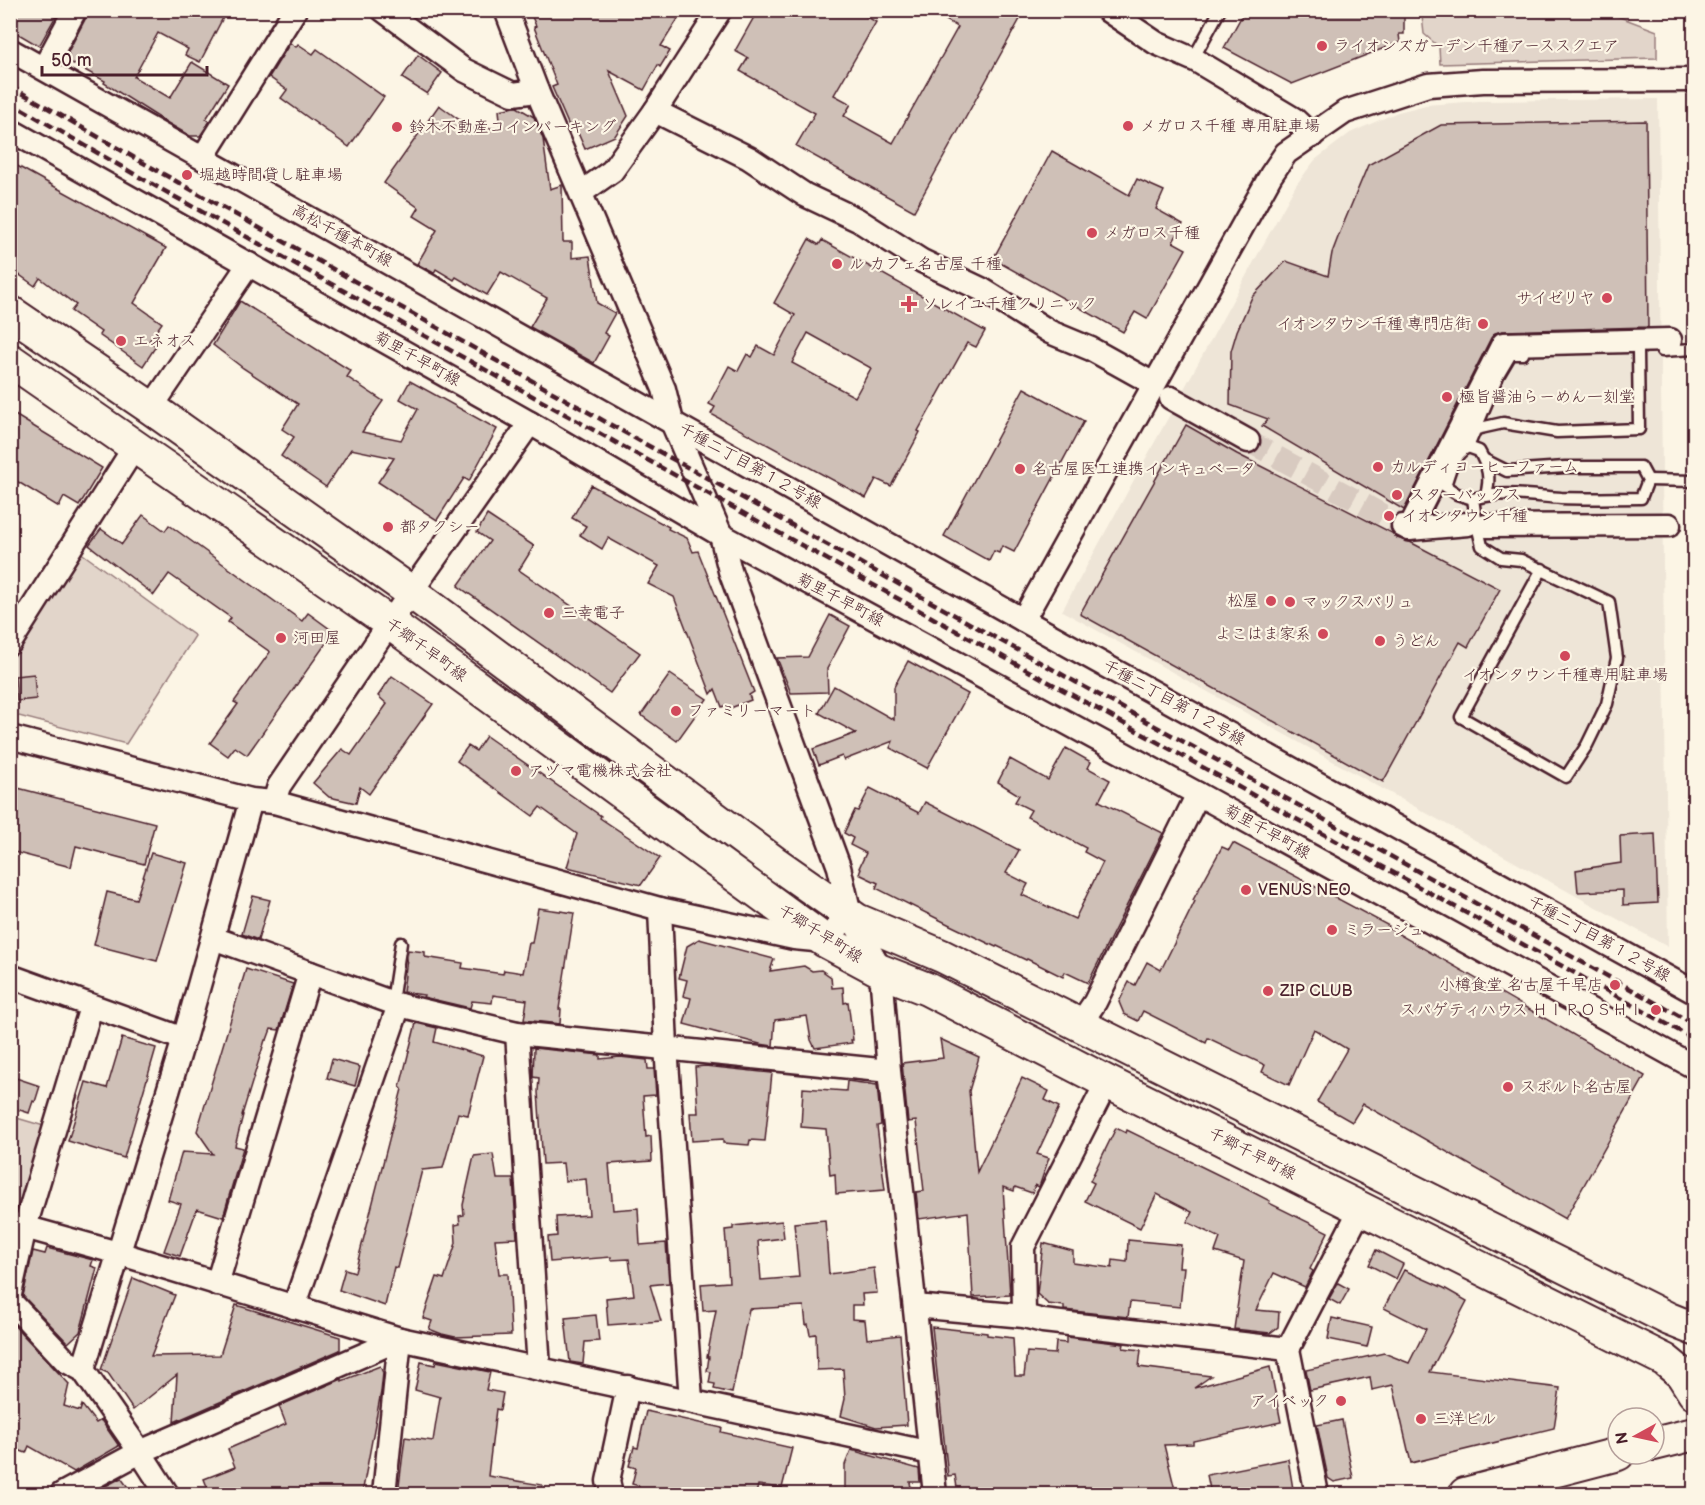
<svg xmlns="http://www.w3.org/2000/svg" width="1705" height="1505" font-family="'Balsamiq Sans','Klee One',sans-serif">
<style>
.built{fill:#eee5d7}
.green{fill:#e2d5ca;stroke:#967a7a;stroke-width:1.5}
.building{fill:#cfc0b7;stroke:#4a1f2b;stroke-width:1.5;fill-rule:evenodd}
.lines{fill:none;stroke-linecap:round;stroke-linejoin:round}
.street-tunnel{stroke:#d8cac0;stroke-width:22;stroke-dasharray:22 11;stroke-linecap:butt}
.lane-casing{stroke:#4a1f2b;stroke-width:15}
.street-casing{stroke:#4a1f2b;stroke-width:27}
.secondary-casing{stroke:#4a1f2b;stroke-width:36}
.lane{stroke:#fcf5e5;stroke-width:10}
.street{stroke:#fcf5e5;stroke-width:22}
.secondary{stroke:#fcf5e5;stroke-width:32}
.rail{stroke:#4a1f2b;stroke-width:4.5;stroke-dasharray:9 4.5;stroke-linecap:butt}
.poi-dot{fill:#d1495b;stroke:#fcf5e5;stroke-width:2}
.labels{text-anchor:middle;dominant-baseline:central;stroke-width:4.5;stroke-linejoin:round;paint-order:stroke}
.poi-label{font-size:16px;fill:#4a1f2b;stroke:#fcf5e5;text-anchor:start}
.street-label{font-size:16px;fill:#4a1f2b;stroke:#fcf5e5}
</style>
<rect width="100%" height="100%" fill="#fcf5e5"/>
<filter id="ink" filterUnits="userSpaceOnUse"><feTurbulence type="fractalNoise" baseFrequency=".0167" numOctaves="2"/><feDisplacementMap in="SourceGraphic" scale="12" xChannelSelector="R" yChannelSelector="G"/><feConvolveMatrix kernelMatrix="1 2 1 2 8 2 1 2 1" color-interpolation-filters="sRGB"/></filter>
<g filter="url(#ink)">
<polygon class="built" points="1658,99 1663,568 1668,947 1062,611 1296,185 1315,160 1350,133 1398,112 1426,105 1479,101"/>
<g class="green">
<polygon points="1424,10 1604,11 1657,31 1657,58 1440,64 1439,47 1424,34 1422,16"/>
<polygon points="80,552 195,636 126,744 11,714 10,662"/>
<polygon points="10,1116 44,1126 20,1208 15,1209 11,1208"/>
</g>
<g class="building">
<polygon points="10,10 51,10 57,14 39,46 10,29"/>
<polygon points="90,10 227,10 200,62 185,55 188,49 158,33 134,77 170,98 192,62 228,84 206,119 210,121 200,136 190,136 166,122 104,83 105,81 70,62 68,52"/>
<polygon points="529,10 665,10 678,19 661,46 670,51 660,67 658,65 644,90 609,71 628,116 615,136 585,149 574,124 569,126 552,87 557,85 534,27 536,26"/>
<polygon points="758,10 856,10 876,22 834,95 851,104 844,116 893,143 958,27 929,10 1025,10 914,211 796,146 815,113 740,71 748,58 735,51"/>
<polygon points="1245,10 1404,10 1404,34 1399,34 1400,42 1292,84 1224,48"/>
<polygon points="290,43 296,47 298,44 313,54 317,49 384,97 349,147 281,98 287,90 269,77"/>
<polygon points="418,55 442,73 427,94 402,78"/>
<polygon points="439,105 468,126 501,129 499,110 514,107 517,107 534,117 543,139 550,189 562,185 563,242 572,242 572,258 590,256 597,303 615,313 604,333 609,336 594,363 530,327 547,298 501,272 487,295 456,277 454,280 436,269 434,273 417,264 437,230 414,216 419,208 384,183"/>
<polygon points="1646,121 1648,327 1503,331 1495,333 1491,338 1404,510 1262,426 1268,419 1230,405 1231,351 1237,331 1252,297 1286,261 1328,276 1332,253 1340,232 1368,165 1441,125"/>
<polygon points="1052,151 1129,195 1137,179 1164,191 1156,209 1183,224 1173,242 1186,249 1147,319 1135,312 1123,332 993,259"/>
<polygon points="10,162 166,248 134,303 162,323 149,341 156,346 143,366 99,335 101,332 71,311 76,305 40,278 35,286 10,268"/>
<path d="M809,239L819,245L822,240L985,331L976,347L967,343L918,431L920,432L891,486L876,479L866,498L711,414L715,407L709,404L729,366L738,371L747,354L752,357L758,346L774,355L795,315L774,303ZM808,333L871,368L855,397L792,363Z"/>
<polygon points="240,301 351,371 347,377 383,401 362,432 401,440 418,409 400,399 410,381 497,429 469,481 464,478 437,520 378,482 394,458 351,449 326,487 281,456 294,437 282,429 298,404 243,368 213,345"/>
<polygon points="1024,388 1084,421 1014,552 1002,546 999,553 994,551 989,561 944,536"/>
<polygon points="10,412 102,468 79,506 64,497 59,507 10,477"/>
<polygon points="1186,425 1237,454 1392,533 1397,538 1410,542 1500,589 1468,647 1460,642 1383,782 1080,614"/>
<polygon points="591,485 669,527 668,529 687,538 693,552 698,551 754,692 749,695 751,700 728,709 726,705 722,707 715,689 711,694 674,597 648,584 659,566 608,538 602,549 580,535 586,526 572,518"/>
<polygon points="143,515 165,531 169,525 302,621 308,613 334,632 247,755 235,747 228,756 210,743 238,704 234,702 270,652 228,622 231,618 169,574 154,595 89,545 101,529 122,544"/>
<polygon points="487,515 534,546 519,570 640,653 610,693 458,586 490,541 477,532"/>
<polygon points="830,615 850,626 827,669 828,692 791,693 777,658 808,657"/>
<polygon points="908,661 968,694 927,768 890,748 893,741 844,760 842,756 819,765 813,749 856,733 819,713 834,686 894,720 894,687"/>
<polygon points="34,674 36,699 17,701 15,676"/>
<polygon points="670,674 707,699 677,741 641,715"/>
<polygon points="392,676 433,704 369,794 360,787 356,803 329,797 313,783 342,749 351,755 387,704 378,696"/>
<polygon points="486,736 601,816 600,818 660,858 641,885 567,867 577,834 540,807 533,816 457,761 468,746 476,751"/>
<polygon points="1066,748 1091,762 1088,768 1110,780 1099,801 1163,833 1088,983 1065,972 1063,977 1027,959 1026,960 997,946 996,947 950,925 876,888 878,883 859,874 861,869 859,868 866,853 850,845 853,838 844,833 855,810 858,811 870,788 919,813 925,802 1019,850 1006,873 1028,884 1022,895 1075,919 1103,862 1084,852 1086,848 1027,817 1031,810 1015,802 1019,795 998,782 1010,759 1048,780"/>
<polygon points="10,786 155,823 144,864 76,846 71,867 10,851"/>
<polygon points="1655,834 1658,903 1623,905 1623,890 1578,892 1576,870 1621,863 1620,836"/>
<polygon points="1233,843 1389,926 1388,928 1645,1076 1565,1219 1363,1104 1352,1122 1317,1102 1347,1049 1314,1029 1289,1085 1262,1072 1265,1065 1208,1038 1206,1043 1143,1011 1138,1021 1124,1014 1119,1002 1129,982 1135,985 1147,962 1161,970 1195,901 1193,900 1222,847 1229,850"/>
<polygon points="151,853 187,863 157,961 94,945 107,892 136,899"/>
<polygon points="253,896 270,900 258,940 242,934"/>
<polygon points="538,908 574,913 559,1009 561,1009 560,1024 524,1020 527,1000 493,995 492,1003 472,1001 470,1008 423,997 424,995 403,992 408,950 425,952 425,957 463,963 462,968 503,974 504,970 523,973 529,943 532,943"/>
<polygon points="699,939 774,959 770,971 804,966 812,971 821,970 831,977 832,988 843,987 844,1003 848,1002 853,1040 851,1040 852,1043 815,1048 811,1040 807,1016 775,1020 773,1046 760,1044 684,1024 691,998 683,996 687,980 679,978 687,946"/>
<polygon points="246,969 293,984 279,1030 271,1029 267,1040 265,1040 242,1115 243,1115 235,1146 243,1148 223,1217 197,1209 180,1256 164,1251 181,1204 168,1200 182,1152 213,1154 197,1131"/>
<polygon points="416,1023 437,1028 434,1042 483,1056 468,1115 458,1113 443,1168 422,1170 397,1268 394,1267 385,1306 339,1290 345,1269 355,1272 402,1089 400,1087"/>
<polygon points="122,1038 156,1048 124,1158 68,1141 86,1082 107,1088"/>
<polygon points="940,1039 979,1057 969,1091 977,1172 1022,1078 1049,1091 1045,1100 1059,1107 1037,1154 1049,1158 1039,1187 1035,1185 1032,1193 1015,1187 1014,1191 1003,1187 1010,1295 973,1297 968,1212 919,1219 916,1192 924,1191 916,1121 908,1122 902,1063 943,1058"/>
<polygon points="534,1048 600,1055 600,1059 620,1057 647,1060 648,1069 654,1069 656,1095 643,1096 646,1137 651,1136 652,1161 609,1164 613,1210 638,1208 640,1245 666,1243 669,1283 650,1285 661,1321 608,1325 606,1298 634,1295 629,1259 611,1260 611,1257 550,1262 548,1237 557,1236 556,1217 589,1215 586,1179 565,1181 563,1163 543,1164 538,1092 539,1078 533,1077"/>
<polygon points="332,1059 360,1067 355,1086 327,1078"/>
<polygon points="705,1066 772,1073 765,1141 750,1140 749,1145 723,1143 723,1139 692,1141 690,1113 698,1113 695,1067"/>
<polygon points="10,1076 40,1086 35,1102 33,1101 29,1113 11,1107 15,1095 10,1093"/>
<polygon points="847,1081 877,1085 881,1125 877,1126 885,1190 836,1194 835,1174 830,1175 826,1129 801,1127 803,1088 846,1091"/>
<polygon points="1116,1128 1126,1133 1127,1130 1235,1183 1270,1201 1269,1203 1328,1232 1310,1269 1313,1271 1305,1287 1274,1273 1256,1310 1279,1312 1278,1327 1270,1333 1234,1329 1244,1261 1215,1252 1220,1238 1187,1222 1192,1212 1157,1194 1140,1228 1085,1201 1094,1183 1090,1181"/>
<polygon points="493,1154 497,1179 513,1179 517,1238 495,1239 499,1274 508,1274 511,1335 455,1337 442,1334 429,1329 432,1321 423,1318 437,1277 444,1279 456,1243 455,1225 460,1224 459,1216 464,1215 463,1205 474,1156"/>
<polygon points="825,1220 829,1274 874,1268 877,1293 862,1294 863,1305 852,1305 852,1319 865,1320 867,1339 900,1335 907,1425 876,1427 841,1416 845,1399 843,1369 817,1370 816,1334 810,1335 808,1324 806,1325 804,1306 749,1309 732,1393 714,1389 715,1384 709,1383 711,1372 707,1371 709,1357 707,1357 716,1310 703,1311 701,1284 729,1282 725,1230 733,1229 733,1226 782,1221 784,1238 758,1241 761,1280 799,1277 794,1223"/>
<polygon points="1128,1240 1181,1245 1179,1267 1184,1267 1180,1307 1130,1302 1128,1317 1064,1310 1064,1306 1048,1304 1037,1294 1043,1243 1073,1251 1073,1263 1112,1268 1113,1260 1127,1262"/>
<polygon points="47,1248 93,1260 91,1266 97,1268 80,1332 68,1343 23,1296 33,1251 45,1254"/>
<polygon points="1376,1250 1403,1264 1396,1279 1369,1265"/>
<polygon points="1404,1270 1444,1288 1467,1301 1430,1372 1560,1388 1554,1428 1411,1463 1393,1385 1372,1390 1370,1377 1310,1390 1306,1370 1384,1353 1409,1363 1426,1329 1384,1308"/>
<polygon points="133,1278 175,1295 151,1356 220,1355 236,1305 340,1337 340,1350 174,1422 177,1375 133,1410 108,1373 101,1370"/>
<polygon points="1338,1283 1349,1289 1340,1305 1329,1299"/>
<polygon points="596,1315 599,1341 585,1342 583,1364 570,1362 565,1318"/>
<polygon points="1332,1318 1372,1327 1367,1347 1328,1339"/>
<polygon points="10,1321 69,1384 64,1406 80,1411 82,1405 96,1423 101,1420 119,1446 74,1472 29,1446 26,1453 10,1447"/>
<polygon points="932,1327 987,1333 987,1335 1013,1338 1015,1376 1024,1376 1027,1352 1055,1354 1056,1342 1066,1343 1066,1337 1124,1344 1123,1348 1141,1350 1139,1367 1211,1376 1194,1388 1270,1367 1281,1422 1193,1441 1193,1444 1164,1445 1176,1494 958,1494 955,1475 948,1476"/>
<polygon points="436,1361 490,1372 486,1390 503,1393 500,1410 496,1409 488,1476 542,1485 541,1494 398,1494 405,1437 433,1441 440,1397 415,1390 421,1362 435,1365"/>
<polygon points="380,1366 383,1373 381,1392 362,1494 210,1494 204,1479 235,1467 228,1449 286,1424 279,1406 342,1379 342,1381"/>
<polygon points="646,1411 722,1428 721,1432 792,1448 782,1488 758,1485 756,1494 744,1494 724,1490 723,1494 638,1494 639,1486 632,1484 636,1468 629,1466 634,1447 638,1448"/>
<polygon points="1342,1420 1353,1478 1334,1482 1328,1478 1317,1425"/>
<polygon points="851,1450 919,1469 920,1482 910,1482 912,1494 845,1494 845,1465"/>
<polygon points="1288,1459 1293,1489 1263,1494 1211,1494 1207,1475"/>
<polygon points="121,1478 133,1494 113,1494 102,1488"/>
</g>
<g class="lines">
<polyline class="street-tunnel" points="1248,441 1403,526"/>
<g class="lane-casing">
<g id="lane">
<polyline points="1193,59 1220,10"/>
<polyline points="1662,351 1694,349"/>
<polyline points="1476,429 1503,423 1557,432 1639,429 1638,351"/>
<path d="M1468,447L1479,451C1488,467 1491,477 1486,495"/>
<path d="M1485,460L1507,471L1565,467H1641L1648,480L1641,498C1615,498 1588,499 1561,498C1532,496 1502,490 1473,499L1477,525L1482,546L1501,558L1521,560L1609,602L1617,658L1607,704L1587,745L1566,777L1461,717L1542,569"/>
<polyline points="1648,480 1694,481"/>
<path d="M1473,499L1457,494L1445,486C1450,470 1453,455 1468,447L1498,376L1511,354H1523"/>
<polyline points="392,1002 401,943"/>
</g>
</g>
<g class="street-casing">
<g id="street">
<polyline points="383,10 464,70 513,94 537,91"/>
<polyline points="506,10 537,91 664,389 672,422 721,535 730,571 839,867 850,914 881,971 889,1071 935,1494"/>
<polyline points="1107,10 1156,43 1197,61 1294,119 1312,136"/>
<polyline points="10,50 1023,620 1694,992"/>
<polyline points="44,68 75,10"/>
<polyline points="655,111 749,158 805,195 858,220 922,261 983,290 1050,332 1091,349 1154,384"/>
<polyline points="10,130 530,423 721,535 1198,794 1694,1067"/>
<polyline points="203,157 295,10"/>
<polyline points="582,192 612,171 655,111 720,10"/>
<polyline points="1171,398 1248,441"/>
<polyline points="151,408 249,264"/>
<polyline points="1403,526 1409,529 1468,524"/>
<polyline points="1486,526 1669,525"/>
<polyline points="1409,529 1503,344 1670,340"/>
<polyline points="1023,620 1271,175 1286,153 1345,112 1428,85 1483,81 1694,80"/>
<polyline points="10,643 134,448"/>
<polyline points="10,737 251,800 274,802 660,909 794,938 825,941 850,914"/>
<polyline points="274,802 279,786 411,592 530,423"/>
<polyline points="660,909 666,1047 691,1400"/>
<polyline points="213,938 399,1005 517,1033 889,1071"/>
<polyline points="10,976 184,1039"/>
<polyline points="1080,1024 1095,1002 1198,794"/>
<polyline points="517,1033 539,1368"/>
<polyline points="10,1223 118,1253 400,1339 931,1453"/>
<polyline points="217,1284 310,973"/>
<polyline points="10,1294 25,1227 91,1007"/>
<polyline points="10,1301 66,1361 83,1370 140,1452 167,1494"/>
<polyline points="915,1306 1024,1316 1043,1321 1288,1349"/>
<polyline points="294,1307 399,1005"/>
<polyline points="1024,1316 1023,1247 1107,1082"/>
<polyline points="83,1370 184,1039 251,800"/>
<polyline points="62,1494 140,1452 400,1339 384,1494"/>
<polyline points="611,1494 608,1481 628,1387"/>
<polyline points="1317,1494 1288,1349 1361,1208"/>
</g>
</g>
<g class="secondary-casing">
<g id="secondary">
<polyline points="10,312 151,408 411,592 774,862 857,920 942,956 1669,1319 1694,1329"/>
<polyline points="10,360 391,624 825,941 881,971 927,989 1107,1082 1665,1360 1682,1374 1694,1393"/>
<polyline points="1654,1444 1694,1434"/>
<polyline points="1465,1494 1618,1454"/>
</g>
</g>
<use href="#lane" class="lane"/>
<use href="#street" class="street"/>
<use href="#secondary" class="secondary"/>
<g class="rail">
<polyline points="10,86 140,161 638,440 1694,1024"/>
<polyline points="10,102 134,174 633,452 1694,1039"/>
</g>
</g>
</g>
<g class="poi-dot">
<circle cx="1322" cy="46" r="6"/>
<circle cx="1128" cy="126" r="6"/>
<circle cx="397" cy="127" r="6"/>
<circle cx="187" cy="175" r="6"/>
<circle cx="1092" cy="233" r="6"/>
<circle cx="837" cy="264" r="6"/>
<circle cx="1607" cy="298" r="6"/>
<path d="M906 295h6v6h6v6h-6v6h-6v-6h-6v-6h6z"/>
<circle cx="1483" cy="324" r="6"/>
<circle cx="121" cy="341" r="6"/>
<circle cx="1447" cy="397" r="6"/>
<circle cx="1378" cy="467" r="6"/>
<circle cx="1020" cy="469" r="6"/>
<circle cx="1397" cy="495" r="6"/>
<circle cx="1389" cy="516" r="6"/>
<circle cx="388" cy="527" r="6"/>
<circle cx="1271" cy="601" r="6"/>
<circle cx="1290" cy="602" r="6"/>
<circle cx="549" cy="613" r="6"/>
<circle cx="1323" cy="634" r="6"/>
<circle cx="281" cy="638" r="6"/>
<circle cx="1380" cy="641" r="6"/>
<circle cx="1565" cy="656" r="6"/>
<circle cx="676" cy="711" r="6"/>
<circle cx="516" cy="771" r="6"/>
<circle cx="1246" cy="890" r="6"/>
<circle cx="1332" cy="930" r="6"/>
<circle cx="1615" cy="985" r="6"/>
<circle cx="1268" cy="991" r="6"/>
<circle cx="1656" cy="1010" r="6"/>
<circle cx="1508" cy="1087" r="6"/>
<circle cx="1341" cy="1401" r="6"/>
<circle cx="1421" cy="1419" r="6"/>
</g>
<g class="labels">
<g class="poi-label">
<text x="1334" y="46">ライオンズガーデン千種アーススクエア</text>
<text x="1140" y="126">メガロス千種 専用駐車場</text>
<text x="409" y="127">鈴木不動産コインパーキング</text>
<text x="199" y="175">堀越時間貸し駐車場</text>
<text x="1104" y="233">メガロス千種</text>
<text x="849" y="264">ル カフェ名古屋 千種</text>
<text x="1595" y="298" text-anchor="end">サイゼリヤ</text>
<text x="922" y="304">ソレイユ千種クリニック</text>
<text x="1471" y="324" text-anchor="end">イオンタウン千種 専門店街</text>
<text x="133" y="341">エネオス</text>
<text x="1459" y="397">極旨醤油らーめん一刻堂</text>
<text x="1390" y="467">カルディコーヒーファーム</text>
<text x="1032" y="469">名古屋医工連携インキュベータ</text>
<text x="1409" y="495">スターバックス</text>
<text x="1401" y="516">イオンタウン千種</text>
<text x="400" y="527">都タクシー</text>
<text x="1259" y="601" text-anchor="end">松屋</text>
<text x="1302" y="602">マックスバリュ</text>
<text x="561" y="613">三幸電子</text>
<text x="1311" y="634" text-anchor="end">よこはま家系</text>
<text x="293" y="638">河田屋</text>
<text x="1392" y="641">うどん</text>
<text x="1565" y="675" text-anchor="middle">イオンタウン千種専用駐車場</text>
<text x="688" y="711">ファミリーマート</text>
<text x="528" y="771">アヅマ電機株式会社</text>
<text x="1258" y="890">VENUS NEO</text>
<text x="1344" y="930">ミラージュ</text>
<text x="1603" y="985" text-anchor="end">小樽食堂 名古屋千早店</text>
<text x="1280" y="991">ZIP CLUB</text>
<text x="1644" y="1010" text-anchor="end">スパゲティハウス ＨＩＲＯＳＨＩ</text>
<text x="1520" y="1087">スポルト名古屋</text>
<text x="1329" y="1401" text-anchor="end">アイベック</text>
<text x="1433" y="1419">三洋ビル</text>
</g>
<g class="street-label">
<text transform="translate(342 236) rotate(29)">高松千種本町線</text>
<text transform="translate(417 359) rotate(29)">菊里千早町線</text>
<text transform="translate(750 466) rotate(29)">千種二丁目第１２号線</text>
<text transform="translate(840 600) rotate(28)">菊里千早町線</text>
<text transform="translate(426 650) rotate(36)">千郷千早町線</text>
<text transform="translate(1174 703) rotate(29)">千種二丁目第１２号線</text>
<text transform="translate(1267 832) rotate(29)">菊里千早町線</text>
<text transform="translate(820 934) rotate(32)">千郷千早町線</text>
<text transform="translate(1599 939) rotate(29)">千種二丁目第１２号線</text>
<text transform="translate(1252 1154) rotate(27)">千郷千早町線</text>
</g>
</g>
<rect width="1705" height="1505" fill="none" stroke="#fcf5e5" stroke-width="36"/>
<rect x="18" y="18" width="1669" height="1469" fill="none" stroke="#4a1f2b" stroke-width="2" filter="url(#ink)"/>
<g transform="translate(1636 1436) rotate(262)"><circle r="28" fill="#fcf5e5" stroke="#b59f9b" stroke-width="1.5"/>
<path d="M0-4.5L10 22L0 15L-10 22Z" fill="#d1495b"/>
<text y="-9" font-size="16" font-weight="bold" text-anchor="middle" fill="#4a1f2b">N</text>
</g>
<path d="M42 66v9h165v-9" fill="none" stroke="#4a1f2b" stroke-width="3"/>
<text x="51" y="66" font-size="18" fill="#4a1f2b" stroke="#fcf5e5" stroke-width="4.5" paint-order="stroke">50 m</text>
</svg>
